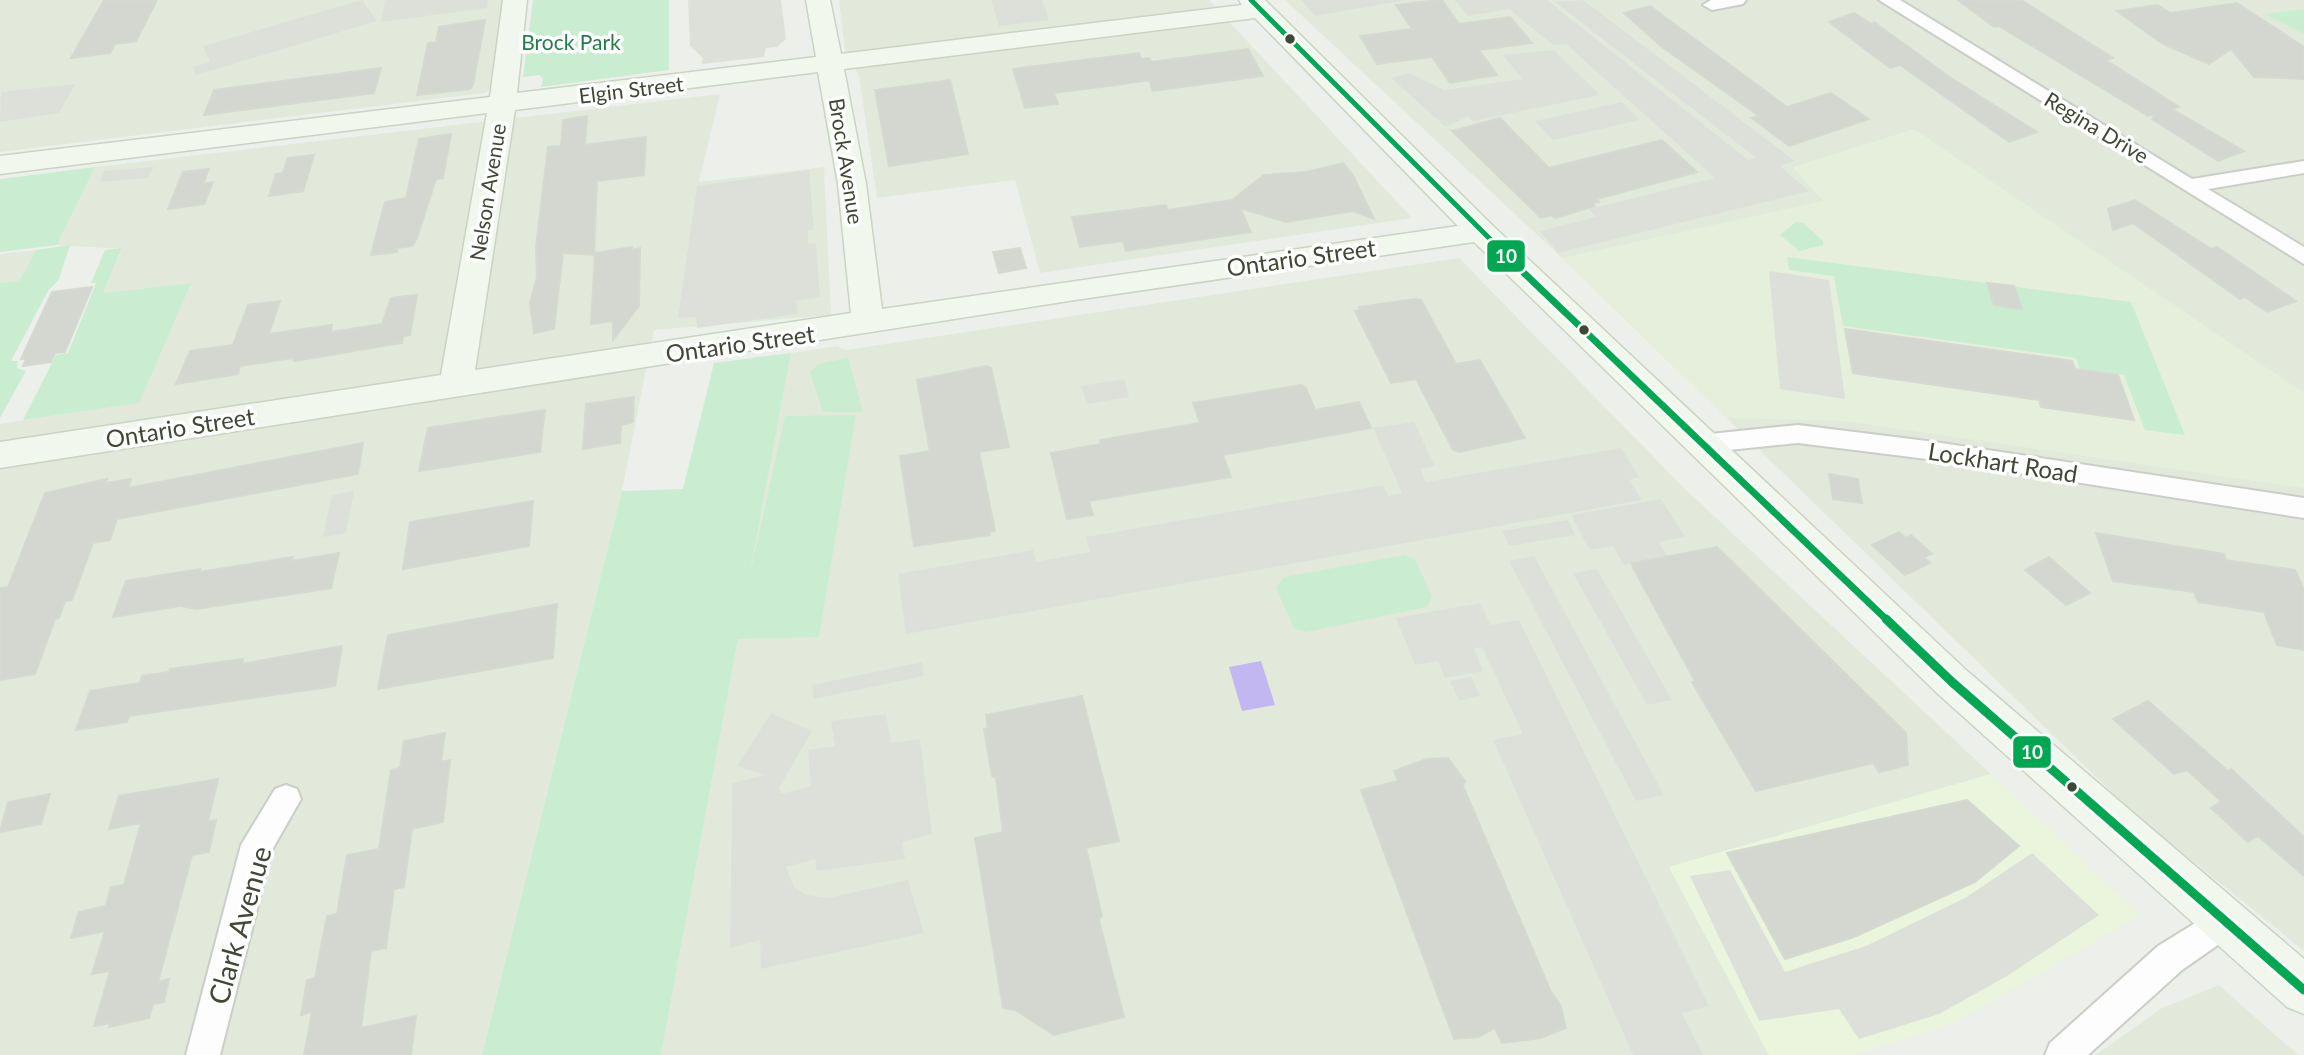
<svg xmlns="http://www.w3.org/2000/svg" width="2304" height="1055" font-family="Lato,sans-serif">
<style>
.residential{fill:#e2e9db}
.commercial{fill:#ebf4dc}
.education{fill:#e5efdb}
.green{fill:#caedd1}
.parking{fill:#dde0d9}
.water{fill:#c2b7f1}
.building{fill:#d3d7cf;stroke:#d5d9cf;stroke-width:2}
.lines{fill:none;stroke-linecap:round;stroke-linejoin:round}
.street-casing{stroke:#cbcec7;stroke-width:4}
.secondary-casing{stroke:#cbd3c3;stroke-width:3}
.street{fill:#fcfdfc;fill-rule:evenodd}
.secondary{fill:#f2f7ee;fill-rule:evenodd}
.bus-1-far2-casing{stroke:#fff;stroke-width:9}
.bus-1-far1-casing{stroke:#fff;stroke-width:12}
.bus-1-casing{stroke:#fff;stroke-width:14}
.bus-1-far2{stroke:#00a651;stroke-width:5}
.bus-1-far1{stroke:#00a651;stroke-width:7}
.bus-1{stroke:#00a651;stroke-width:9}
.bus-dot{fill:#404735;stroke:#fff;stroke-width:2.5}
.labels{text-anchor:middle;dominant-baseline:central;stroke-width:7;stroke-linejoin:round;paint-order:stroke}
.far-park-label{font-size:21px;fill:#257c49;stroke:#fff}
.far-street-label{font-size:21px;fill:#404735;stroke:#fff}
.street-label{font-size:24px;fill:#404735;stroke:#fff}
.near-street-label{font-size:28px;fill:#404735;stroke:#fff}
.line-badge{stroke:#fff;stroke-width:2.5}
.badge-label{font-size:19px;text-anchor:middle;font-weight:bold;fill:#fff}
</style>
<rect width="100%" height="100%" fill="#edf0ea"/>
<g class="residential">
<polygon points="0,0 504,0 489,90 484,93 0,152"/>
<polygon points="839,0 1209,0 1412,218 1040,273 1015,180 877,198 859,76 845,50"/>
<polygon points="1285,0 2304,0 2304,951 2133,813 1562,258"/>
<polygon points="720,94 699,182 824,167 831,315 654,330 622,491 482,1055 0,1055 0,424 139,402 190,283 103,293 122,249 57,245 95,167"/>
<polygon points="36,250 19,281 0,283 0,254"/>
<polygon points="1459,258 1685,489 1991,774 1669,867 1769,1055 661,1055 791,353 837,346 846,350"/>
<polygon points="2219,985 2298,1055 2096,1055 2162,1008"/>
</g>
<polygon class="commercial" points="1991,774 2140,915 1955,1023 1853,1055 1769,1055 1669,867"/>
<polygon class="education" points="1914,129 2304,393 2304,488 1845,421 1726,418 1562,258 1823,201 1793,167"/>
<g class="green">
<polygon points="533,0 669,0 669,70 541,87 543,79 540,75 523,77"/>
<polygon points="2304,9 2304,34 2265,14"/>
<polygon points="95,167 57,245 0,252 0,179"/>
<polygon points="1796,222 1803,223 1823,241 1823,245 1799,251 1780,235"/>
<polygon points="70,245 59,279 48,291 11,361 18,361 17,368 26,371 0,418 0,283 19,281 36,250"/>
<polygon points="122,248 103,293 191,283 139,403 23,420 56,355 68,353 96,283 91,283 105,250"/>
<polygon points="1787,257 2131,302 2185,435 2145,430 2124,375 2080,369 2076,358 1843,326 1834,276 1789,270"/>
<polygon points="791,353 750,574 785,416 856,415 819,637 738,639 661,1055 482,1055 622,491 683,489 714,363"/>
<polygon points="848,358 863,412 823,412 810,372 819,364"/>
<polygon points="1405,555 1416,561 1432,597 1427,607 1306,632 1294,628 1276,588 1284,577"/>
</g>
<g class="parking">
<polygon points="362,0 377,21 196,75 193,67 210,62 203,46"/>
<polygon points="385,0 488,0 487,8 381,22"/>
<polygon points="688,0 781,0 786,39 777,47 766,48 764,57 702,64 703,58 690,46"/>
<polygon points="991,0 1042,0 1049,20 999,26"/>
<polygon points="1301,0 1406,0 1315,16"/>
<polygon points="1455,0 1547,0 1748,160 1756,158 1555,2 1583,0 1795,161 1780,166 1809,191 1558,253 1540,231 1596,217 1589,209 1715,178 1566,44 1553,45 1509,9 1468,16"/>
<polygon points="1554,50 1600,95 1473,121 1468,116 1446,127 1391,78 1409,73 1444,90 1522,79 1503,55"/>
<polygon points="75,84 59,113 0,122 1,92"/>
<polygon points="1622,102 1640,120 1553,140 1535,121"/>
<polygon points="154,167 147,178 99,182 105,171"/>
<polygon points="809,170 814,229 808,231 808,244 816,243 820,297 796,301 798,314 697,328 696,317 678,318 697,186"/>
<polygon points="1769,271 1829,280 1845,399 1780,389"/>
<polygon points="1124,379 1129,397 1087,404 1081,386"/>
<polygon points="1414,422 1435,466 1420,469 1426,482 1621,448 1639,477 1629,480 1642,500 906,634 898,574 1033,550 1036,562 1090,552 1086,537 1383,485 1388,496 1402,493 1373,428"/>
<polygon points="354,491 346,533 323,537 332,495"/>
<polygon points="1661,499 1685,537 1659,542 1667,557 1624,565 1613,546 1590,550 1571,515"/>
<polygon points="1568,520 1575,535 1509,546 1502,531"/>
<polygon points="1534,556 1664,795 1636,801 1509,561"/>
<polygon points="1597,569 1672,700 1647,705 1573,573"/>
<polygon points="1480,603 1491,625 1519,620 1709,1006 1682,1013 1703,1055 1633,1055 1493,740 1523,734 1482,647 1474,649 1483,671 1445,678 1438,661 1415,665 1396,618"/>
<polygon points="922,662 924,676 814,699 812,685"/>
<polygon points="1471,677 1480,696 1459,701 1450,681"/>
<polygon points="771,713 812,731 779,788 781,794 811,786 808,750 835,746 831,721 886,714 891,743 920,739 932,834 902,842 905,859 817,871 815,859 786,867 794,887 807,895 829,898 908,880 924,933 761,969 760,940 730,948 732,783 765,775 737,766"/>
<polygon points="2032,853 2099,915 2007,976 1939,1014 1859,1039 1839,1009 1759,1021 1690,876 1730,870 1785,972 1866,946 1965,898"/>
</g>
<polygon class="water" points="1261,661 1275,705 1242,711 1229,667"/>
<g class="building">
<polygon points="104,0 157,0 136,41 115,44 110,53 71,58"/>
<polygon points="1437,0 1442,0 1459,24 1510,17 1532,43 1479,50 1497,75 1450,83 1432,57 1377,64 1360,36 1412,29 1396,5"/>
<polygon points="1958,0 2021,0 2113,58 2106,60 2179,107 2172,109 2244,151 2218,161 2152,119 2156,114 2148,116 1999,26 1994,27"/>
<polygon points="2237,3 2304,47 2304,79 2254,77 2231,49 2209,64 2163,44 2117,11 2157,5 2171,13"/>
<polygon points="1650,6 1787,107 1831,93 1869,119 1789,146 1752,118 1759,116 1662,47 1624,13"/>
<polygon points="1854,13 1872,24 1874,22 1951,78 2037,132 2009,142 1900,65 1890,68 1829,22"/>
<polygon points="485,20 473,85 470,89 417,95 428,43 436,42 439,27"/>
<polygon points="1248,49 1263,76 1153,91 1149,80 1116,85 1054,93 1058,104 1025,108 1013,69 1139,53 1141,59 1149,58 1151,62"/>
<polygon points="381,68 374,93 204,115 214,90"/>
<polygon points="950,80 968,154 889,166 875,90"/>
<polygon points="587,116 585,145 646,137 644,175 597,181 594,255 563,253 554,329 534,333 530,303 537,277 536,247 548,147 561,146 563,120"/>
<polygon points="1500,118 1549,168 1662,140 1697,172 1597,199 1599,202 1593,203 1595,206 1555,218 1552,215 1541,218 1452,131"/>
<polygon points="451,134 443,178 436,179 417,238 412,246 397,248 397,252 371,255 385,202 406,198 419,139"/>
<polygon points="314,155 303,191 269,196 276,174 283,173 288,158"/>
<polygon points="1343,163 1353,175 1374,219 1353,211 1286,222 1240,208 1251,232 1126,251 1123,241 1080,247 1072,217 1166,205 1168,210 1232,200 1264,175 1306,172"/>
<polygon points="209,169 203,184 213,182 204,204 168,209 183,172"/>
<polygon points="2135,200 2211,249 2217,247 2296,301 2267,312 2245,297 2240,299 2133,223 2113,230 2108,209"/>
<polygon points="632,247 632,250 640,248 639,306 613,340 613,321 591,324 595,253"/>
<polygon points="1020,248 1026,268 999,273 993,252"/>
<polygon points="1987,283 2014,286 2022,309 1994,305"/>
<polygon points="92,287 65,352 55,353 51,362 23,366 26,359 21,359 52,292"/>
<polygon points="417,295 410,335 403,336 402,343 294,361 293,358 240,366 238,374 176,384 190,351 233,345 248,305 280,301 269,334 332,325 331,332 382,324 391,298"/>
<polygon points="1415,299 1421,300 1456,364 1480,360 1525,438 1459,452 1453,450 1416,379 1391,383 1355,311 1360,310 1359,307"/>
<polygon points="1845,329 2072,361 2075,369 2118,375 2134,420 2041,407 2039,400 1853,373"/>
<polygon points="986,366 991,368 1009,447 979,452 995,531 989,532 990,535 914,546 900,456 930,451 917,380"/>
<polygon points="1301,385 1306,388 1315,410 1359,402 1371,428 1223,455 1231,477 1089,501 1093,515 1067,519 1051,453 1101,444 1100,440 1200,423 1193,403"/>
<polygon points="634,397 633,422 621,425 620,443 583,449 586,404"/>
<polygon points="545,410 540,452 419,471 428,428"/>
<polygon points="363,443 358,474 117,519 110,540 93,543 72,600 65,601 59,618 55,619 35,674 0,680 0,588 8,587 45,493 107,479 105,483 131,479 128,488"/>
<polygon points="1829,474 1858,479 1862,503 1833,499"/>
<polygon points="533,501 529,546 403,569 410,522"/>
<polygon points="1899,532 1906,538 1911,535 1932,554 1924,557 1930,563 1905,575 1872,545"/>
<polygon points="2096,533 2224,554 2226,560 2295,570 2304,590 2304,650 2277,645 2264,612 2198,602 2194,592 2113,581"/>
<polygon points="1717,547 1906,733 1908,765 1879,772 1873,763 1756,791 1692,682 1695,681 1633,568 1632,563"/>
<polygon points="339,553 331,588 197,609 180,606 113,617 126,581 200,569 199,572 293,557 292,561"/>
<polygon points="2049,557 2090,593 2066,605 2025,570"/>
<polygon points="557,604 553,658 378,689 388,635"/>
<polygon points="342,646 335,686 129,716 127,722 76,730 90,691 140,683 142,676 169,672 170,669 243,659 242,664"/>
<polygon points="1082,696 1119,841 1086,848 1102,916 1099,920 1124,1017 1054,1035 1015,1010 1003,1008 975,838 1003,832 996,778 992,776 984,729 988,728 986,715"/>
<polygon points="2148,701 2228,771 2231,769 2304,837 2304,876 2258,836 2248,842 2211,808 2221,801 2187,770 2174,774 2113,719"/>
<polygon points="445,733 441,762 450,760 443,822 412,829 404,887 394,889 386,948 371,951 361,1028 416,1016 411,1055 304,1055 312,1012 301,1015 307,980 315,978 327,916 337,914 347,855 379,849 391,770 400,768 404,741"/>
<polygon points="1448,758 1465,781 1463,786 1551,992 1560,1004 1566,1028 1541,1038 1502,1043 1495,1028 1478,1037 1454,1039 1361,790 1398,781 1394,771 1427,759"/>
<polygon points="218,779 208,822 216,820 209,852 192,855 158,982 169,979 164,1002 153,1004 149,1018 109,1027 111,1023 94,1026 110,971 92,974 105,931 71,938 79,912 106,906 111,887 124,885 141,823 109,829 119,796"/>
<polygon points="50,794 41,824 0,832 8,802"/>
<polygon points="1967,800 2019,846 1975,882 1854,937 1785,959 1727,853"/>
</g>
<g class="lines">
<g class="street-casing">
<g id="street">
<polygon points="1711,0 1746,0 1743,4 1712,10 1703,5"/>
<polygon points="1879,0 1900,0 2192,179 2304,161 2304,173 2208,189 2304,247 2304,264"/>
<polygon points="1798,425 1935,442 2304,498 2304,518 1935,460 1798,443 1700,453 1691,450 1688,444 1691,438 1700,435"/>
<polygon points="286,785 297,789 301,799 272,850 220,1055 186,1055 241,845 275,789"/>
<polygon points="2223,906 2235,911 2239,922 2235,933 2182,970 2088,1055 2045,1055 2050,1043 2158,946"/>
</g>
</g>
<g class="secondary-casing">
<path id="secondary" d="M503,0H527L517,93L816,57L806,0H830L841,54L1242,5L1239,0H1265L1492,225L1966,670L2304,959V1014L2287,1007L1938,694L1474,242L1075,300L0,468V442L441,375L487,113L0,174V156L490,97ZM1255,18L1458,226L882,309L866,184L844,69ZM818,72L838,184L851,313L475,370L515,110Z"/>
</g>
<use href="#street" class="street"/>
<use href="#secondary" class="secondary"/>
<g class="bus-1-far2-casing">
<polyline id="bus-1-far2" points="1251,0 1526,275"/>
</g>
<g class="bus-1-far1-casing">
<polyline id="bus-1-far1" points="1524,273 1888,621"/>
</g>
<g class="bus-1-casing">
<polyline id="bus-1" points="1886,619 1952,682 2304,990"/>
</g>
<use href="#bus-1-far2" class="bus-1-far2"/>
<use href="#bus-1-far1" class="bus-1-far1"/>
<use href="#bus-1" class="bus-1"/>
</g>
<g class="bus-dot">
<circle cx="1290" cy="39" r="6"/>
<circle cx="1584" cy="330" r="6"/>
<circle cx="2072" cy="787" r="6"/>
</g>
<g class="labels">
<g class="far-park-label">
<text x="571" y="41">Brock Park</text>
</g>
<g class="far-street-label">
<text transform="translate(631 89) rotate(-7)">Elgin Street</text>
<text transform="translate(2097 127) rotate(31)">Regina Drive</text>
<text transform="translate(847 161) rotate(81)">Brock Avenue</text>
<text transform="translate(487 192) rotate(-81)">Nelson Avenue</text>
</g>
<g class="street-label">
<text transform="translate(1301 257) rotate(-8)">Ontario Street</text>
<text transform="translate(740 343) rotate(-8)">Ontario Street</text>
<text transform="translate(180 427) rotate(-9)">Ontario Street</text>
<text transform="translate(2003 462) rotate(9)">Lockhart Road</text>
</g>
<g class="near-street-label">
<text transform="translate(239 925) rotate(-74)">Clark Avenue</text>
</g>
</g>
<g class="line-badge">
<rect x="1486" y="239" width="40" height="34" rx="7" fill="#00a651"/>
<rect x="2012" y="735" width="40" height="34" rx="7" fill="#00a651"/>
</g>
<g class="badge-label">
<text x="1506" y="263">10</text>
<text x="2032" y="759">10</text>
</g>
</svg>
